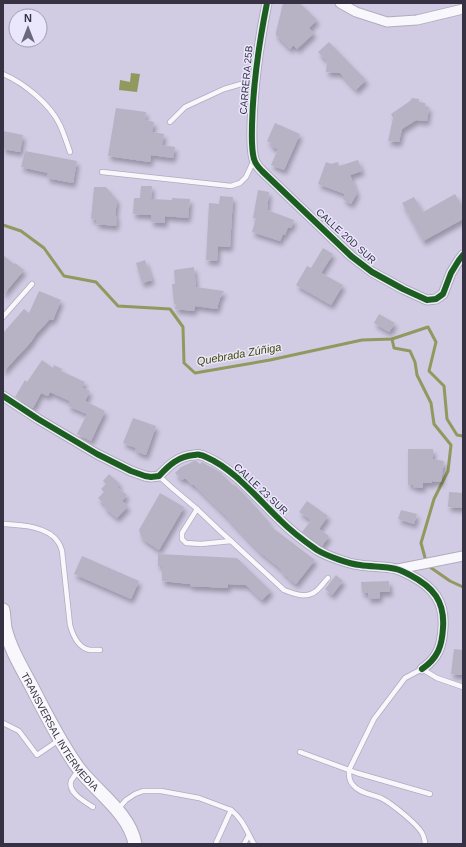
<svg xmlns="http://www.w3.org/2000/svg" width="466" height="847" font-family="Helvetica,sans-serif">
<style>
.water{fill:#93985f}
.lines{fill:none;stroke-linecap:round;stroke-linejoin:round}
.stream{stroke:#93985f;stroke-width:3}
.building{fill:#b7b3c5;filter:url(#shadow)}
.lane-casing{stroke:#b0acbe;stroke-width:6}
.street-casing{stroke:#b0acbe;stroke-width:11}
.secondary-casing{stroke:#b0acbe;stroke-width:15}
.lane{stroke:#f8f7fb;stroke-width:4.5}
.street{stroke:#f8f7fb;stroke-width:9}
.secondary{stroke:#f8f7fb;stroke-width:13}
.cycleway-casing{stroke:#eae6fc;stroke-width:8}
.cycleway{stroke:#1b5e20;stroke-width:6}
.labels{text-anchor:middle;dominant-baseline:central;stroke-width:3;stroke-linejoin:round;paint-order:stroke}
.street-label{font-size:10px;fill:#363244;stroke:#eae6fc}
.water-label{font-size:11px;font-style:italic;fill:#434903;stroke:#eae6fc}
</style>
<defs>
<filter id="shadow"><feDropShadow dx="2.5" dy="4.5" stdDeviation="2" flood-color="#0004"/></filter>
</defs>
<rect width="100%" height="100%" fill="#d1cbe3"/>
<polygon class="water" points="131,73 140,74 137,92 119,90 120,80 130,82"/>
<g class="lines">
<g class="stream">
<polyline points="3,225 21,231 44,248 64,276 96,282 118,306 170,309 183,327 184,363 195,373 270,360 362,340 392,339 428,327 436,342 429,371 444,386 447,419 457,435 463,436"/>
<polyline points="392,339 394,348 410,351 415,362 417,375 431,403 434,424 451,445 448,471 434,499 421,543 427,565 450,581 463,587"/>
</g>
</g>
<g class="building">
<polygon points="283,3 300,3 317,20 309,28 314,33 297,49 293,45 290,49 276,35 276,32"/>
<polygon points="329,42 366,80 356,90 340,73 326,72 327,61 318,52"/>
<polygon points="412,98 419,99 419,102 425,103 425,106 429,107 427,121 416,120 402,129 399,142 388,141 393,118 391,114 410,101"/>
<polygon points="116,108 146,112 145,120 154,122 152,132 164,134 162,145 175,147 173,158 151,155 150,162 108,156"/>
<polygon points="275,123 300,134 284,170 271,165 278,149 270,146 271,143 267,141"/>
<polygon points="3,131 23,135 20,152 3,149"/>
<polygon points="25,151 77,161 73,183 47,178 48,173 21,167"/>
<polygon points="358,160 362,171 350,175 357,193 351,204 343,199 345,194 318,184 326,162 331,164 338,162 339,166"/>
<polygon points="141,186 152,186 151,199 172,200 172,198 190,199 188,218 165,216 165,223 151,222 151,215 133,214 134,198 140,198"/>
<polygon points="94,187 106,187 117,200 115,216 117,216 116,226 96,224 97,220 91,219"/>
<polygon points="258,190 269,192 267,210 294,220 291,228 288,227 285,235 283,234 280,241 252,232 256,218 253,218"/>
<polygon points="455,194 461,204 463,202 463,219 423,241 402,203 414,197 423,212"/>
<polygon points="220,196 233,197 230,247 218,246 217,261 206,260 209,203 219,204"/>
<polygon points="323,248 333,254 321,273 343,285 331,305 296,285 307,266 311,268"/>
<polygon points="3,255 14,264 15,263 24,270 3,295"/>
<polygon points="145,260 152,280 142,283 136,263"/>
<polygon points="194,267 196,287 224,291 220,298 217,309 195,306 194,311 175,309 176,304 174,304 172,284 175,284 174,270"/>
<polygon points="39,291 61,300 53,320 50,319 36,334 31,342 3,372 3,333 24,309 29,313"/>
<polygon points="379,314 395,323 389,332 374,323"/>
<polygon points="42,360 53,368 54,365 62,369 61,371 85,382 82,388 90,391 85,401 105,411 91,441 77,434 87,414 68,406 70,401 50,392 48,396 41,393 33,408 15,397 25,380 27,382"/>
<polygon points="133,418 156,426 146,455 135,451 136,448 123,443"/>
<polygon points="408,449 433,449 433,459 444,461 441,482 432,481 432,483 423,483 423,488 413,487 413,485 408,485"/>
<polygon points="194,461 196,461 200,464 202,462 220,472 233,485 234,484 247,497 270,523 269,525 315,560 296,584 288,578 289,578 281,571 282,570 260,552 232,523 227,517 193,484 192,485 185,478 182,480 175,473 181,467"/>
<polygon points="109,474 120,484 117,487 127,495 122,501 128,506 117,518 104,507 106,506 98,498 104,492 101,489 106,484 103,481"/>
<polygon points="449,492 463,493 463,508 448,507"/>
<polygon points="160,493 184,507 159,550 147,542 143,539 141,536 139,530"/>
<polygon points="307,501 328,516 319,529 329,536 322,546 302,532 311,520 299,512"/>
<polygon points="401,510 417,514 414,524 398,519"/>
<polygon points="158,554 237,558 271,591 262,600 246,585 228,584 228,588 190,586 190,584 162,581 162,566 158,566"/>
<polygon points="82,556 139,581 131,599 74,574"/>
<polygon points="336,575 343,581 332,595 325,589"/>
<polygon points="389,581 390,592 380,592 380,598 368,599 368,593 362,593 361,582"/>
<polygon points="454,649 463,650 463,675 451,674"/>
</g>
<g class="lines">
<g class="lane-casing">
<g id="lane">
<path d="M3,74C24,83 50,104 60,125C64,134 67,143 70,152"/>
<polyline points="170,122 185,107 224,89 255,80"/>
<polyline points="102,172 231,186 240,183 246,177 254,160"/>
<polyline points="3,317 32,284"/>
<path d="M159,476L171,487L197,509L220,531L231,541L284,590C294,594 307,599 316,591C320,588 324,582 328,578"/>
<polyline points="197,509 182,533 182,539 186,543 201,544 231,541"/>
<path d="M3,524C20,525 48,526 58,542C60,544 61,548 62,551L70,625C73,636 78,648 90,650C93,650 96,650 100,650"/>
<polyline points="3,723 19,731 37,755 59,740"/>
<polyline points="300,752 357,773 430,794"/>
<path d="M79,770C76,774 73,777 71,781C67,792 85,802 93,807"/>
<polyline points="118,809 126,800 135,794 143,791 161,791 199,798 231,810 216,843"/>
<path d="M231,810C242,818 247,832 254,844"/>
<polyline points="244,844 249,835"/>
<path d="M425,844C425,841 424,838 423,835C419,825 391,803 381,798C372,794 359,793 353,785C349,781 349,776 349,770L374,719L405,678L422,669L437,678L463,687"/>
</g>
</g>
<g class="street-casing">
<g id="street">
<path d="M267,3C259,43 253,84 252,125C252,136 251,148 254,159C255,163 259,168 262,171L351,256L372,272L403,289L427,300L436,299L443,294L451,273L459,260L463,255"/>
<polyline points="340,3 356,12 387,22 417,20 463,9"/>
<path d="M3,396L38,419L97,454L131,471L145,476L151,477L159,476C169,465 179,456 194,455C196,455 198,454 200,455C202,455 204,456 206,457C234,469 258,499 280,520C291,531 304,541 317,550C327,556 349,564 360,565C372,567 385,566 396,569C401,570 406,573 410,575C433,587 445,601 443,628C442,646 438,658 422,669"/>
<polyline points="398,569 463,556"/>
</g>
</g>
<g class="secondary-casing">
<g id="secondary">
<path id="s1" d="M3,610C4,616 4,622 5,628C11,652 25,673 36,695C49,720 62,746 79,769C97,792 130,814 135,844"/>
</g>
</g>
<use href="#lane" class="lane"/>
<use href="#street" class="street"/>
<use href="#secondary" class="secondary"/>
<g class="cycleway-casing">
<g id="cycleway">
<path d="M267,3C259,43 253,84 252,125C252,136 251,148 254,159C255,163 259,168 262,171L351,256L372,272L403,289L427,300L436,299L443,294L451,273L459,260L463,255"/>
<path d="M3,396L38,419L97,454L131,471L145,476L151,477L159,476C169,465 179,456 194,455C196,455 198,454 200,455C202,455 204,456 206,457C234,469 258,499 280,520C291,531 304,541 317,550C327,556 349,564 360,565C372,567 385,566 396,569C401,570 406,573 410,575C433,587 445,601 443,628C442,646 438,658 422,669"/>
</g>
</g>
<use href="#cycleway" class="cycleway"/>
</g>
<g class="labels">
<g class="street-label">
<text transform="translate(246 80) rotate(-85)">CARRERA 25B</text>
<text transform="translate(346 236) rotate(42)">CALLE 20D SUR</text>
<text transform="translate(261 489) rotate(43)">CALLE 23 SUR</text>
<text stroke="none"><textPath href="#s1" startOffset="136">TRANSVERSAL INTERMEDIA</textPath></text>
</g>
<g class="water-label">
<text transform="translate(239 354) rotate(-10)">Quebrada Zúñiga</text>
</g>
</g>
<rect width="466" height="847" fill="none" stroke="#363244" stroke-width="8"/>
<g transform="translate(28 28)"><circle r="19" fill="#eae6fc" stroke="#a29eb2"/>
<path d="M0-3L7 15L0 10L-7 15Z" fill="#6c687c"/>
<text y="-6" font-size="11" font-weight="bold" text-anchor="middle" fill="#363244">N</text>
</g>
</svg>
